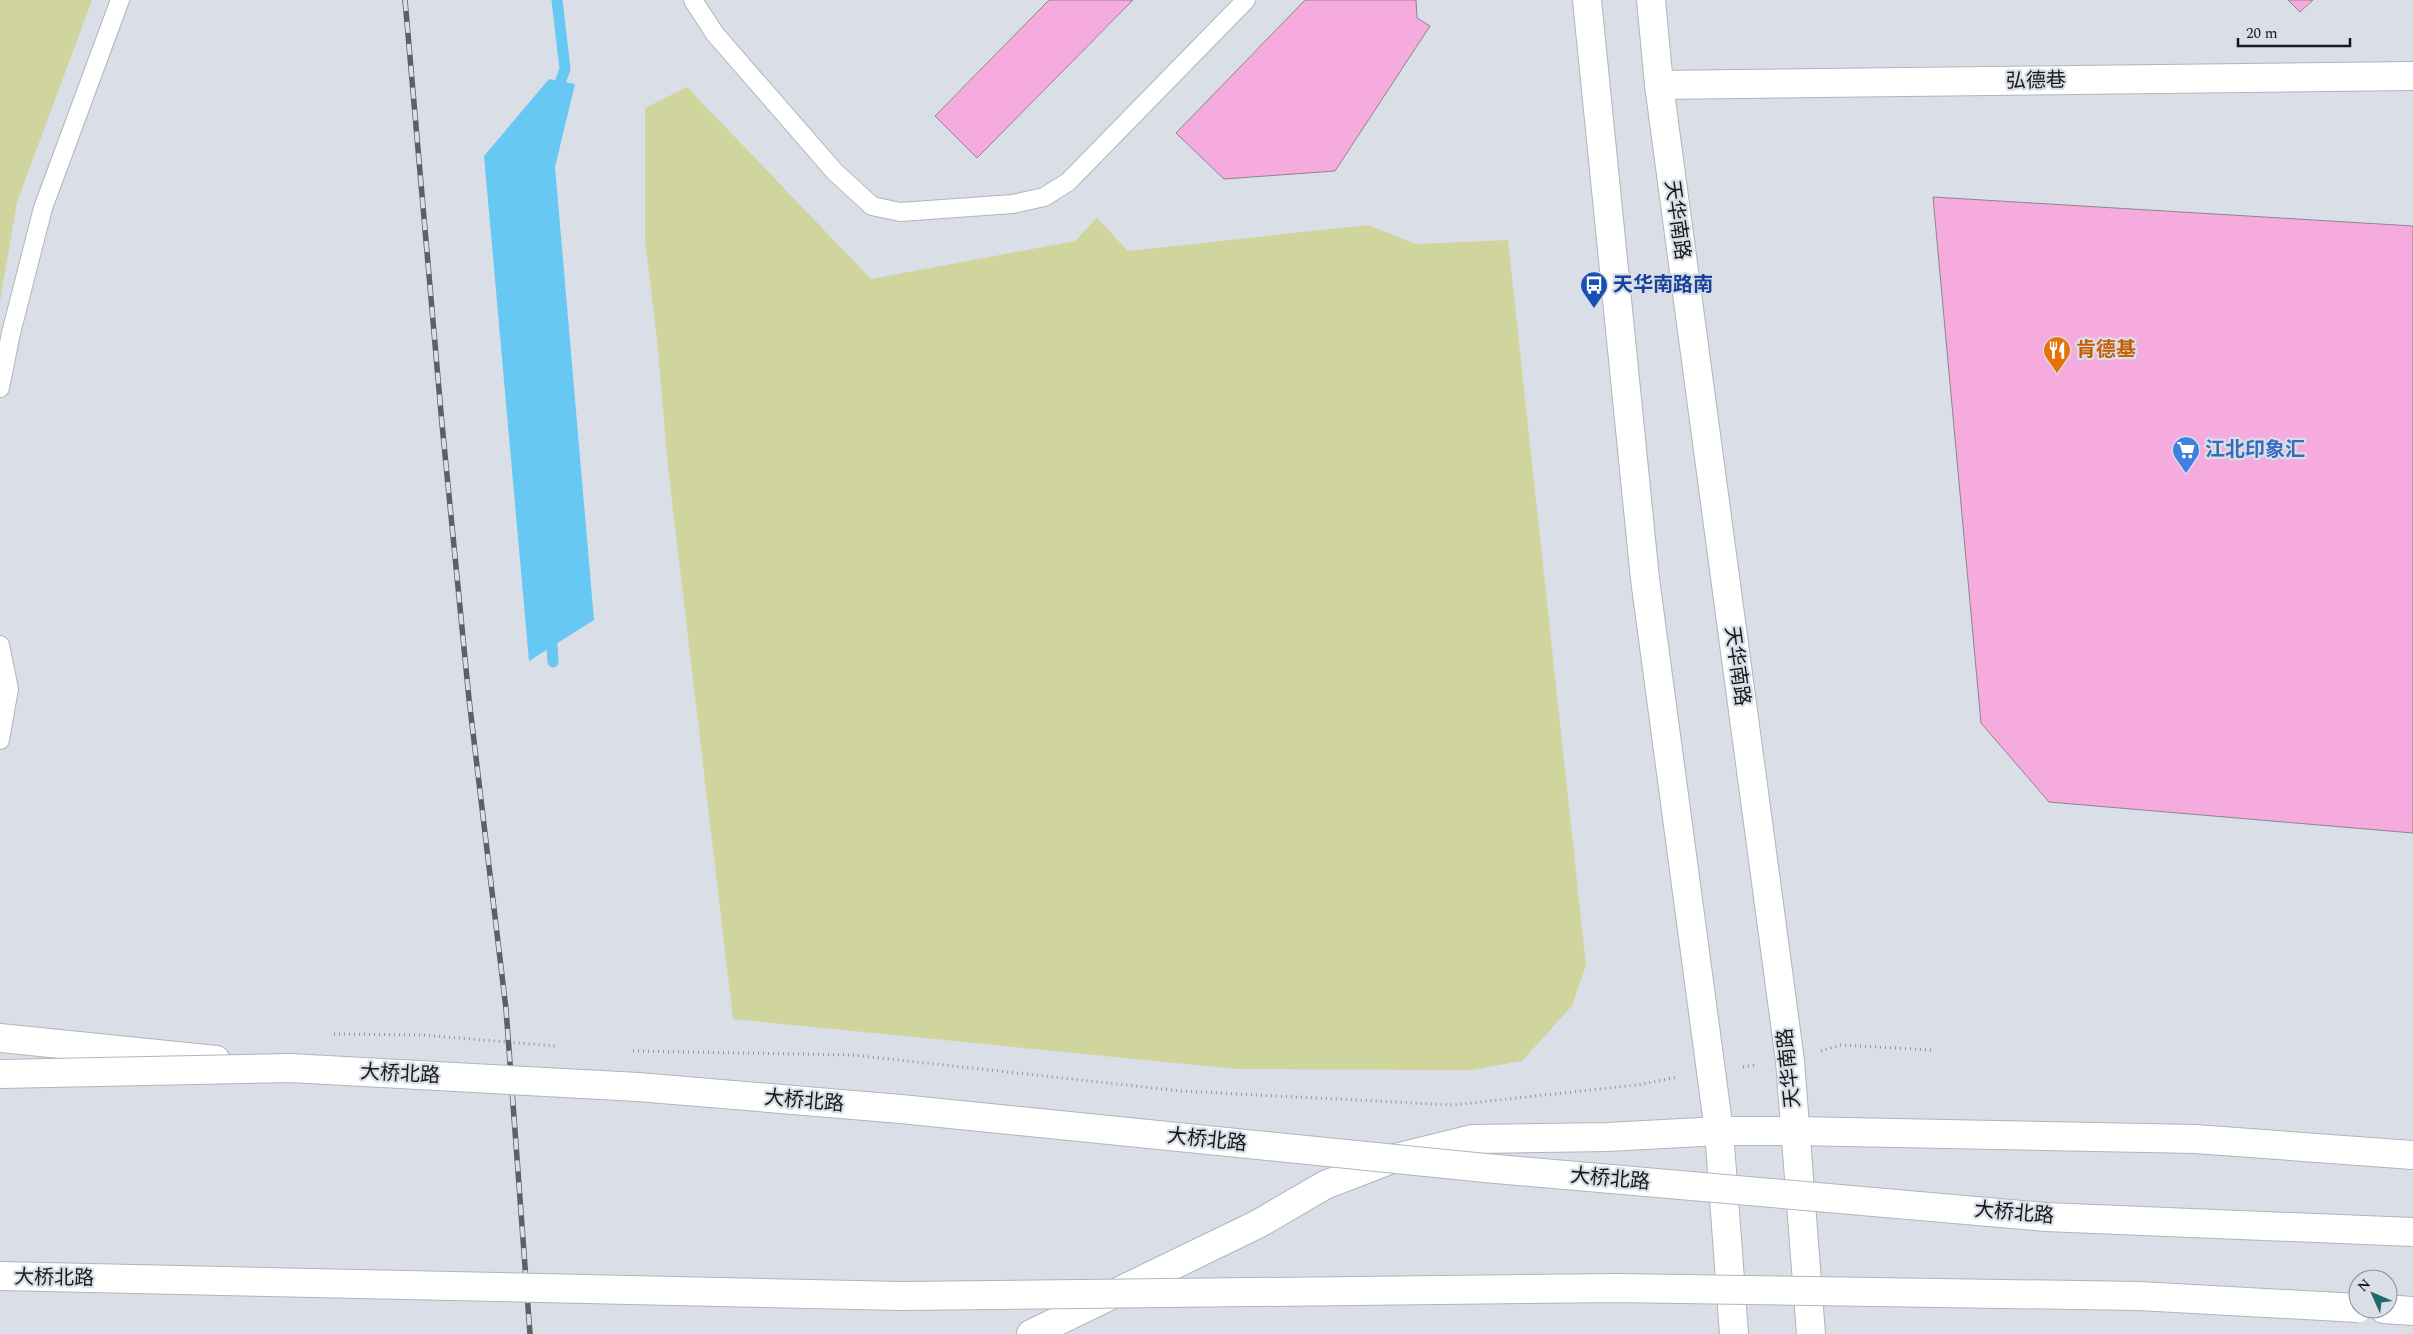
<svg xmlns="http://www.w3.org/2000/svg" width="2413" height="1334" font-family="Spectral,'Noto Sans SC',serif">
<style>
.green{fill:#d0d59d}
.water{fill:#66c8f3}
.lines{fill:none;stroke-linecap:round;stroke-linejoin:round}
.stream{stroke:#66c8f3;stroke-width:11}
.building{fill:#f6abdf;stroke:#8d858b}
.service-casing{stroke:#b0b4bc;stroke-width:20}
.minor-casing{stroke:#b0b4bc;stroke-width:30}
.secondary-casing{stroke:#b0b4bc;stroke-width:30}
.primary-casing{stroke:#b0b4bc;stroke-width:30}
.trunk-casing{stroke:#b0b4bc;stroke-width:30}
.path{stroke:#90939a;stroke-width:3;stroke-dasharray:1 4;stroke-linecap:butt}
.service{stroke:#fff;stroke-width:18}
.minor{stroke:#fff;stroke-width:28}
.secondary{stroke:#fff;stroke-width:28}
.primary{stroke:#fff;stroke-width:28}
.trunk{stroke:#fff;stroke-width:28}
.rail-casing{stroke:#5d5f64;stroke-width:5.5}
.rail{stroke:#dadee7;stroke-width:4;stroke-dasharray:11;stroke-linecap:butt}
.trunk-bridge-casing{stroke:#b0b4bc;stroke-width:30;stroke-linecap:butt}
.trunk-bridge{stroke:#fff;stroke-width:28}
.labels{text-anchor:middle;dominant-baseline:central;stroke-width:4.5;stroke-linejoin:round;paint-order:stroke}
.street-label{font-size:20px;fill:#17181b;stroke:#dadee7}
.transit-label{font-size:20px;font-weight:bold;fill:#164399;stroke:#dadee7;text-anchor:start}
.food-label{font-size:20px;font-weight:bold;fill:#c56008;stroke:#dadee7;text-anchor:start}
.shop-label{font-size:20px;font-weight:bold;fill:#366cbe;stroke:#dadee7;text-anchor:start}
</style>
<rect width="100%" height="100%" fill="#dadee7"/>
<g class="green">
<polygon points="0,0 92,0 17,202 0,302"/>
<polygon points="687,87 871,279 1075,241 1097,218 1128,251 1368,225 1416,244 1508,240 1586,965 1572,1006 1522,1061 1471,1070 1236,1069 733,1019 668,467 657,340 645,239 645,108"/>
</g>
<polygon class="water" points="549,79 575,84 555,167 594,620 529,661 484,156"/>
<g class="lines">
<g class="stream">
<polyline points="556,94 565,69 557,0"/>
<polyline points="551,631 553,662"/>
</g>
</g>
<g class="building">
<polygon points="1049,0 1133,0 977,158 935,116"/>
<polygon points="1305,0 1416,0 1417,18 1430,26 1335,171 1224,179 1176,133"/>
<polygon points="2288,0 2313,0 2300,12"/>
<polygon points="1933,197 2413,226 2413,833 2049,802 1981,723"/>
</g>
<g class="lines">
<g class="service-casing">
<g id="service">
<polyline points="693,0 715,34 835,172 872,206 900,212 1013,204 1044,197 1068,182 1246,0"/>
<polyline points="0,388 11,333 43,208 120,0"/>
<polyline points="0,645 9,689 0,740"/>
</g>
</g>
<g class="minor-casing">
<polyline id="minor" points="1659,85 2413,76"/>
</g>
<g class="secondary-casing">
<g id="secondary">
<polyline points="1587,0 1645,579 1719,1131 1734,1334"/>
<polyline points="1651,0 1659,85 1790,1061 1811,1334"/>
</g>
</g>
<g class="primary-casing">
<polyline id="primary" points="1031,1334 1258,1224 1325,1185 1395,1158 1472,1139 1608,1137 1719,1131 1795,1131 2195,1139 2413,1155"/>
</g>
<g class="trunk-casing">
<g id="trunk">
<polyline points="0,1038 216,1060"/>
<polyline points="2384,1309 2413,1311"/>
</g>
</g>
<g class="path">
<polyline points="334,1034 423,1035 555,1046"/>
<polyline points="633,1051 853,1055 1181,1091 1452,1105 1637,1085 1678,1077"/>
<polyline points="1821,1051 1840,1045 1932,1050"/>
<polyline points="1743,1067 1757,1065"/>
</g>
<use href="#service" class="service"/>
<use href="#minor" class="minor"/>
<use href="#secondary" class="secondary"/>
<use href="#primary" class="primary"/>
<use href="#trunk" class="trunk"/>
<g class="rail-casing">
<polyline id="rail" points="405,0 442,424 469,699 506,1009 530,1334"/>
</g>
<use href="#rail" class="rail"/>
<g class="trunk-bridge-casing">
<g id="trunk-bridge">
<polyline points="0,1074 290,1068 638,1087 901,1109 1485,1168 2046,1217 2413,1232"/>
<polyline points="0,1276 902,1296 1616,1288 2139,1296 2358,1308"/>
</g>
</g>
<use href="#trunk-bridge" class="trunk-bridge"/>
</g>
<defs>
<g id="bus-pin" transform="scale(1.4375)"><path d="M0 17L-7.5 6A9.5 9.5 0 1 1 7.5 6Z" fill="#1a4fb4" stroke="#dadee7"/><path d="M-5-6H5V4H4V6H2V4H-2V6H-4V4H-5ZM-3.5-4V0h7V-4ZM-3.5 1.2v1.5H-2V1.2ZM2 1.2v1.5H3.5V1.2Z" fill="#fff"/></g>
<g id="restaurant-pin" transform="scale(1.4375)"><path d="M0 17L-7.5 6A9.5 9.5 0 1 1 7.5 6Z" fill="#e8710a" stroke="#dadee7"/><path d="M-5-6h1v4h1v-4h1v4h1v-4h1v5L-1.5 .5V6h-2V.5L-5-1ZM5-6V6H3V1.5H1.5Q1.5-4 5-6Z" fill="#fff"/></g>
<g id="supermarket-pin" transform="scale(1.4375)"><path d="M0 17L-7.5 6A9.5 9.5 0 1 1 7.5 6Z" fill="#3f7fe0" stroke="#dadee7"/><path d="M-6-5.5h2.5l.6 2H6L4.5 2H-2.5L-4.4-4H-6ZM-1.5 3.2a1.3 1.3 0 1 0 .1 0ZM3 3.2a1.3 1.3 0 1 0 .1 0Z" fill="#fff"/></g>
</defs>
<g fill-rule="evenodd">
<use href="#bus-pin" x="1594" y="285"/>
<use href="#restaurant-pin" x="2057" y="350"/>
<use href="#supermarket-pin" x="2186" y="450"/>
</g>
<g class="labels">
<g class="street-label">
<text transform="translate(2036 81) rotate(-1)">弘德巷</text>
<text transform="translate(1677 220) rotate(82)">天华南路</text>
<text transform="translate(1737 666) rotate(82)">天华南路</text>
<text transform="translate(1789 1068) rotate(-96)">天华南路</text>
<text transform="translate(400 1074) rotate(3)">大桥北路</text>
<text transform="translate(804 1101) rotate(5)">大桥北路</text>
<text transform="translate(1207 1140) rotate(6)">大桥北路</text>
<text transform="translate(1610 1179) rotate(5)">大桥北路</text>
<text transform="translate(2014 1213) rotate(5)">大桥北路</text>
<text transform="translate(54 1278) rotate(1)">大桥北路</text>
</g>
<g class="transit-label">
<text x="1613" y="285">天华南路南</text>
</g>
<g class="food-label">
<text x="2076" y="350">肯德基</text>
</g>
<g class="shop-label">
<text x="2205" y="450">江北印象汇</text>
</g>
</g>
<g transform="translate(2373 1294) rotate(315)"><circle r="24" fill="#dadee7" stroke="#8c8f95"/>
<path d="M0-4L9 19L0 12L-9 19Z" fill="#1d6a6b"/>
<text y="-8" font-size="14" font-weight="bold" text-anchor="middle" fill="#17181b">N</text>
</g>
<path d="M2238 38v8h112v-8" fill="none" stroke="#17181b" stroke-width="2.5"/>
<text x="2246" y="38" font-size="15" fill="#17181b" stroke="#dadee7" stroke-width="4" paint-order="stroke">20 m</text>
</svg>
